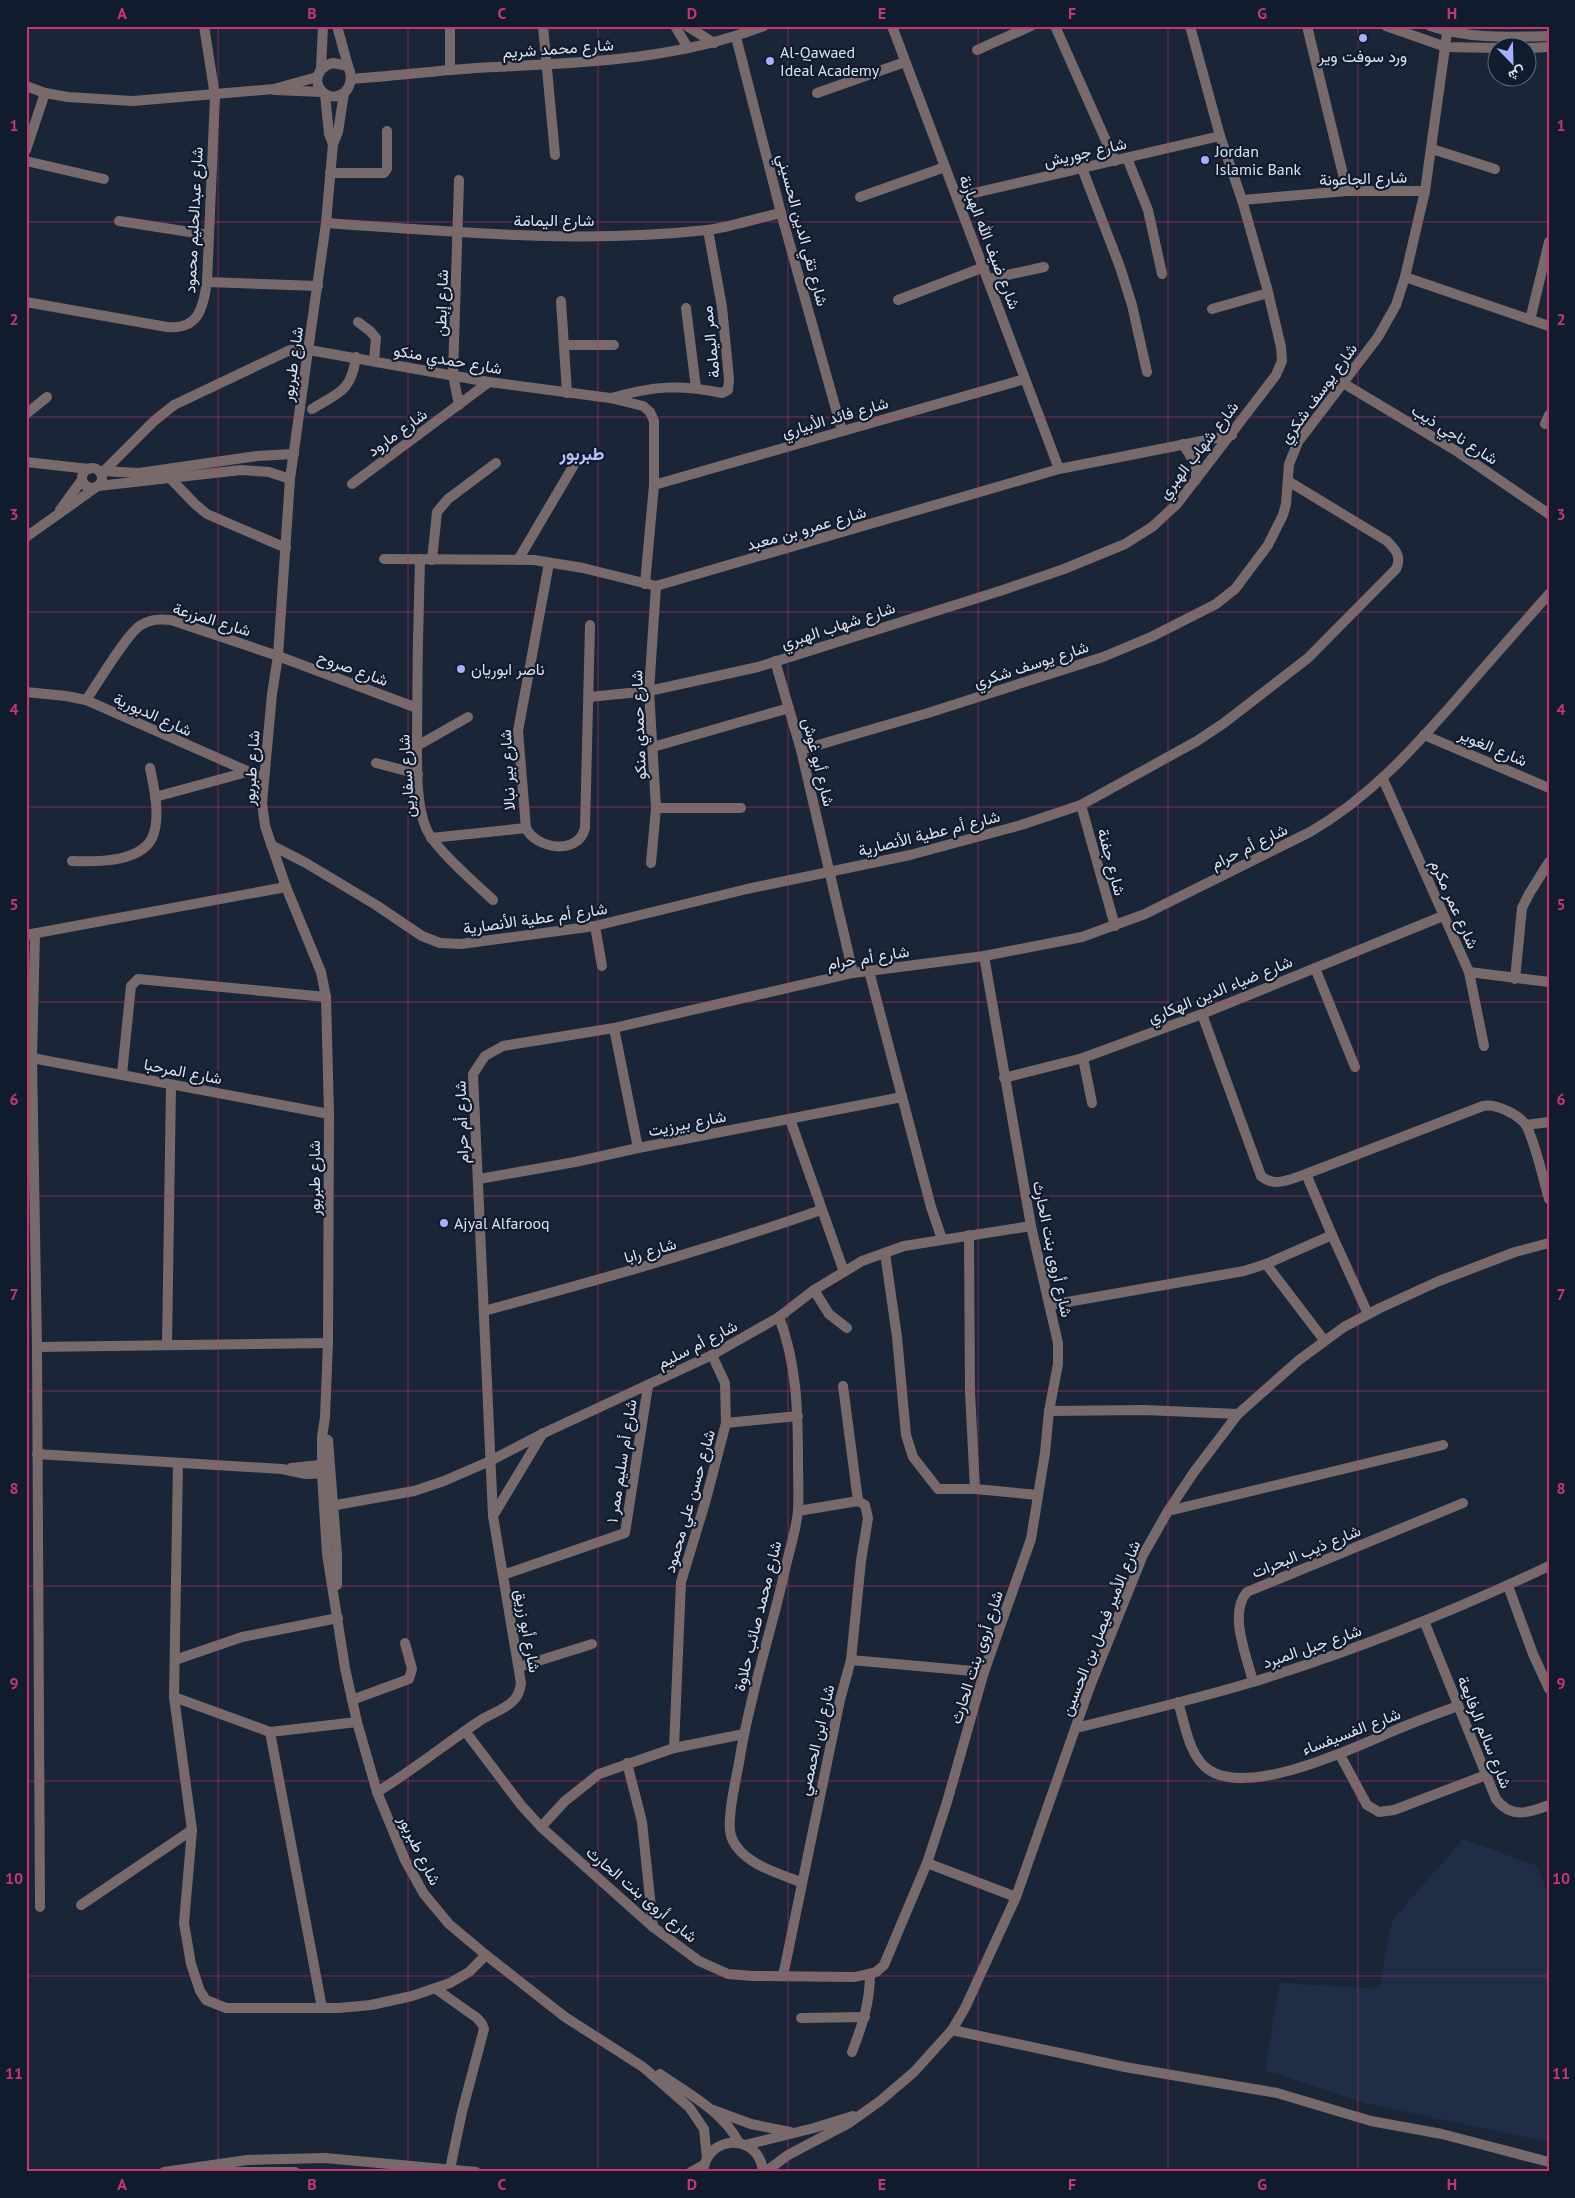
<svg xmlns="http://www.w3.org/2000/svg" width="1575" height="2198" font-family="'PT Sans',Vazirmatn,sans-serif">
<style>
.built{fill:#202d46}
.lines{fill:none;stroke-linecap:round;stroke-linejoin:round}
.minor{stroke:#786a6b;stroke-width:10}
.tertiary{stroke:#786a6b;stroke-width:10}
.grid{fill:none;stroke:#c63671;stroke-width:1;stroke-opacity:0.55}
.poi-dot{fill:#a5b1fc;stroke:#111b2e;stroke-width:2}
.labels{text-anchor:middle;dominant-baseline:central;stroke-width:4.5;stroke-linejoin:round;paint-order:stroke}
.street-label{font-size:16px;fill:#dae2ef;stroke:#111b2e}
.poi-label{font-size:16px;fill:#dae2ef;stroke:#111b2e;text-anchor:start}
.neighbourhood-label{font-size:18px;font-weight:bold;fill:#b8c2fb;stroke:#111b2e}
.neatline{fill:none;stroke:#c63671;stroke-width:2}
.grid-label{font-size:16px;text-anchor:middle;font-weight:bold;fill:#c63671}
</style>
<rect width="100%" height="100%" fill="#1a2538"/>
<polygon class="built" points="1463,1839 1537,1866 1549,1896 1549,2142 1369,2104 1265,2070 1280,1983 1379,1989 1392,1921"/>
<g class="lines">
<g class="minor">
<polyline points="450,26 450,70"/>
<polyline points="543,26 555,155"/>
<polyline points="675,26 688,48"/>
<polyline points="687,26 714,43"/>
<polyline points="892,26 1059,469"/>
<polyline points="1055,26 1115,161"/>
<polyline points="1307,26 1347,191"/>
<polyline points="736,37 781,213 842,431"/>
<polyline points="977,50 1031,26"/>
<polyline points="817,93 905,62"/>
<polyline points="1432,149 1495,169"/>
<polyline points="26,150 45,93"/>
<polyline points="1127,158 1148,210 1162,274"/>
<polyline points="26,161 104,179"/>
<polyline points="1082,168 1120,267 1132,305 1147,372"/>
<polyline points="330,173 384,173 387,169 387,131"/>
<polyline points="860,197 945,167"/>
<polyline points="957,197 1220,136"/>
<polyline points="1242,200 1347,191 1425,191"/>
<polyline points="119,221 209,235"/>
<path d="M326,223C453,232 580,244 707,230C732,227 756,218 781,213"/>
<polyline points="1405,277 1549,326"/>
<polyline points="989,279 1044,267"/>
<polyline points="207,282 318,286"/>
<polyline points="898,300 984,267"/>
<polyline points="561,301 567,393"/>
<path d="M26,302L167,327C198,330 203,309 207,282L215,96L204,26"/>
<polyline points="686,308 696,388"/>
<polyline points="1212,309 1268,293"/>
<polyline points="1530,320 1549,242"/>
<polyline points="358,322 370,331 376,338 374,361"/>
<polyline points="564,345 614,345"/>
<polyline points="1343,383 1458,452 1549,514"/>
<path d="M611,398C654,386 679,384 722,393L728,390L729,379L722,307L708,230"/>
<polyline points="459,405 453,375 459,180"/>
<path d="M312,409C339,392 351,392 356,357"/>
<polyline points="26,414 47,397"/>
<polyline points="1545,424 1549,415"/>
<polyline points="1183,444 1196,465 1196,480"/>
<polyline points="26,462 89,469"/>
<circle cx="92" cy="478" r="10"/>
<polyline points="102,471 139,473 257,456 294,454"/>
<polyline points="104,471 154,421 174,405 290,350 309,350 489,382 610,398 643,406 650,412 654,421 654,485 645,584"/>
<polyline points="169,477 195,504 207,514 286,548"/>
<polyline points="352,484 489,382"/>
<polyline points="654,485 1025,379"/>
<polyline points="98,486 241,470 269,472 290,479"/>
<polyline points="60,510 82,480"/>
<polyline points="26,537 95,488"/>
<polyline points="384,559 534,560 583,568 656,586 1059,469 1232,435"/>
<path d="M420,559C418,620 417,681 417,742C417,767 416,805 426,828C434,848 476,884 493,900"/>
<polyline points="432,560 437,512 448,499 496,463"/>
<polyline points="518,560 578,458"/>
<path d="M549,563L518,731L526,828C536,849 578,856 585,828L590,625"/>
<polyline points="775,661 801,750 853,973"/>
<polyline points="26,692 66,696 86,700 263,778"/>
<polyline points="589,697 649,691 758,667 1003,590 1064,569 1125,544 1152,527 1177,504 1276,375 1282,361 1281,347 1267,288 1242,200 1220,136 1190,26"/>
<path d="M86,700C97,685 127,633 141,625C151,619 160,619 171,620L278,656L417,708"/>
<polyline points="1424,735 1549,788"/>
<polyline points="417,746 468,717"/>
<polyline points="653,747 789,708"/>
<polyline points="801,750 928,713 1103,657 1151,637 1216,604 1235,589 1268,545 1283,515 1286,504 1289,464 1298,442 1378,337 1396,305 1405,277 1425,191 1448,26"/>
<polyline points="376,763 418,774"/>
<polyline points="1383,779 1469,972 1484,1046"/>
<polyline points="155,797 247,772"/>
<polyline points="1081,805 1115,926"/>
<polyline points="656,808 741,808"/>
<polyline points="431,838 526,828"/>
<path d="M271,845L306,863L376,905L422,936L440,943L461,944L595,926L747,889L910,855L1021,825L1081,805L1197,741L1224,723L1308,658L1396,569C1402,557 1396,550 1387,541L1288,481"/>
<path d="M72,861C97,862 145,863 154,833C160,812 154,788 150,768"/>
<polyline points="651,863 656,808 649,691 656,586"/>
<polyline points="595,926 602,966"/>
<polyline points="35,934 32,1058 37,1347 40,1907"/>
<polyline points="26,935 286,887"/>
<polyline points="1315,968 1355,1067"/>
<polyline points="869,971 931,1207 942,1239"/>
<polyline points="1469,972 1549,982"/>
<polyline points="1515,979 1522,908 1529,894 1549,862"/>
<path d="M1202,1014L1261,1176C1275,1188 1290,1179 1306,1174L1483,1106C1495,1103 1521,1115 1527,1127C1537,1149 1542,1175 1549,1199"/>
<polyline points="614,1028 638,1148"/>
<polyline points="32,1058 329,1114"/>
<polyline points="1083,1058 1092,1103"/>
<polyline points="122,1074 131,986 138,979 326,997"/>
<polyline points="1004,1078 1083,1058 1202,1014 1443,916"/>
<polyline points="790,1119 844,1272"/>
<polyline points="1526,1125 1549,1122"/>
<polyline points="479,1179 575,1162 638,1148 902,1097"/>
<polyline points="969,1235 970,1392 975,1489"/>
<polyline points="1332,1235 1368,1314"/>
<polyline points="885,1253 897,1337 906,1435 913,1457 938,1489 975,1489 1038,1495"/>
<polyline points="1266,1264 1324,1340"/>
<polyline points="814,1290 829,1314 847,1328"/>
<polyline points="1050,1305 1244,1271 1266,1264 1332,1235 1306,1174"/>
<path d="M484,1311C598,1280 710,1249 821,1210"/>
<path d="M779,1317C797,1364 798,1412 798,1462C798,1478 799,1495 798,1511C796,1531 789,1551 785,1570C771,1633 750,1694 740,1757C737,1776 726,1819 731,1836C740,1863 777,1873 801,1882"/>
<polyline points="167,1345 171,1085"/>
<polyline points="37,1347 328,1343"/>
<polyline points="843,1386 858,1501"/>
<polyline points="1049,1411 1144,1410 1238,1414"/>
<polyline points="726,1423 798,1416"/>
<polyline points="37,1454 282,1469 306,1474 330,1473"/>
<polyline points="178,1463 174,1697 192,1830 184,1923 191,1964 200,1991 206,2000 226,2008 339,2008 371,2005 412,1996 450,1983 469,1972 486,1955"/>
<polyline points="291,1468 329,1464"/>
<polyline points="325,1507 414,1491 444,1481 490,1461 544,1433 712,1355 779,1317 814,1290 862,1261 904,1246 1031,1226"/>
<polyline points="1168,1511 1443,1445"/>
<polyline points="493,1516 543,1433"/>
<polyline points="503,1575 625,1533 648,1386"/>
<polyline points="1508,1586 1533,1654 1549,1689"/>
<path d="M1424,1621L1496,1799C1511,1819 1529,1813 1549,1805"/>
<polyline points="175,1660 242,1637 338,1618"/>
<polyline points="851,1660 984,1672"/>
<polyline points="519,1667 592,1644"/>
<path d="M1253,1682C1247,1656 1228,1614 1247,1592L1463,1503"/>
<polyline points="174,1697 270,1732 357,1722"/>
<polyline points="352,1700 409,1679 412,1669 405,1643"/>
<path d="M1178,1702C1185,1724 1189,1757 1209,1770C1249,1797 1351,1749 1391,1732C1413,1722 1436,1714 1458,1706"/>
<path d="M1076,1728C1136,1713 1197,1699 1256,1681C1356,1650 1454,1611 1549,1566"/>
<polyline points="465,1731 521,1805 541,1827 653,1927 699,1961 728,1974 752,1976 855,1977 876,1972 884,1965 927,1863 947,1802 984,1672 1031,1539 1045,1453 1049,1411 1058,1364 1058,1343 1031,1226 984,956"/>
<polyline points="270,1732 322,2008"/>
<polyline points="674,1748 681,1582 705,1503 726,1423 725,1383 712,1355"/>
<polyline points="1340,1755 1367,1805 1379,1812 1394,1810 1486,1775"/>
<polyline points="627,1763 642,1822 653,1927"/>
<path d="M377,1792C412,1771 444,1745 478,1722C489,1714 505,1710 514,1700C519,1695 520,1689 521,1683L493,1516L473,1074L485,1056L503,1046L614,1028L853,973L984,956L1082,937L1145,914L1310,832C1369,798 1412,750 1456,700C1487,664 1518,629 1549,594"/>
<polyline points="541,1827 565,1801 599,1774 674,1748 744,1734"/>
<polyline points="927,1863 1016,1897"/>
<polyline points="81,1905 192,1830"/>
<polyline points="783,1976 840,1700 851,1660 861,1561 868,1518 865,1505 858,1501 798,1511"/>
<polyline points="436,1989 477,2018 482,2024 484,2029 462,2112 450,2169"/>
<polyline points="801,2018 865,2017"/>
<polyline points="952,2030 1125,2067 1277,2093 1371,2121 1442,2134 1549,2162"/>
<path d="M852,2052C862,2026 870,2003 870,1974"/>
</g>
<g class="tertiary">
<polyline points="337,26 348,66"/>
<polyline points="1386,26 1446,47 1498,48"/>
<path d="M1430,26C1469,39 1508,37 1549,36"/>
<polyline points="1528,48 1549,47"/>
<path d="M333,63L348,66C361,96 323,109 317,81C318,70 324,65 333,63Z"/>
<polyline points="321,69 323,26"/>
<path d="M351,79C393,76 434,71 476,68C573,63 672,62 764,26"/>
<polyline points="26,86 45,93 68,97 133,101 274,89 317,77"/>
<polyline points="275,90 322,92"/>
<polyline points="344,93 338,132 333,144 326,223 290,479 278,656 272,694 262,803 265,826 286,887 321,972 326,997 329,1114 328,1343 325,1417 322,1437 322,1474 327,1554 345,1668 357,1722 377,1792 405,1860 424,1894 449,1924 486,1955 565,2017 643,2067 689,2107 704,2129 707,2158"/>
<polyline points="325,94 329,134 333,144"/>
<polyline points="328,1440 337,1555 337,1585"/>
<path d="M660,2074C687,2093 724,2112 739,2143"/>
<polyline points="713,2110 751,2124 790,2132"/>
<polyline points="745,2145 814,2128 853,2116"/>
<polyline points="164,2172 247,2160 325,2158 476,2172"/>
<polyline points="215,2172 295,2172"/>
<polyline points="691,2172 704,2165"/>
<path d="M703,2172C707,2133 760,2133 763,2172"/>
<polyline points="765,2172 788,2155 849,2123 880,2101 914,2072 952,2030 965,2008 1016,1897 1089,1689 1143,1555 1168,1511 1194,1472 1238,1414 1299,1360 1344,1327 1380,1308 1439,1281 1515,1252 1549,1243"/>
</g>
</g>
<path class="grid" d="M218,26V2172M408,26V2172M598,26V2172M788,26V2172M978,26V2172M1168,26V2172M1358,26V2172M26,222H1549M26,417H1549M26,612H1549M26,807H1549M26,1002H1549M26,1196H1549M26,1391H1549M26,1586H1549M26,1781H1549M26,1976H1549"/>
<g class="poi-dot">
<circle cx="1363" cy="38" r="5"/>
<circle cx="770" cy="61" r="5"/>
<circle cx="1205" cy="160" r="5"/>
<circle cx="461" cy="669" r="5"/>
<circle cx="444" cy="1223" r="5"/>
</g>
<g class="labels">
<g class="street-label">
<text transform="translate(558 48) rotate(-4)">شارع محمد شريم</text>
<text transform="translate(1085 152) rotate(-13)">شارع جوريش</text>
<text transform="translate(1363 178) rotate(-2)">شارع الجاعونة</text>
<text transform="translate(193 220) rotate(-87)">شارع عبدالحليم محمود</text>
<text x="554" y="220">شارع اليمامة</text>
<text transform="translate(803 230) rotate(75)">شارع تقي الدين الحسيني</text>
<text transform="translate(990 242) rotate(69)">شارع ضيف الله الهبارنة</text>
<text transform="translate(441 303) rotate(-88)">شارع إبطن</text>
<text transform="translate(710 342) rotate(-96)">ممر اليمامة</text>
<text transform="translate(448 359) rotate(10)">شارع حمدي منكو</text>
<text transform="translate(292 364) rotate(-82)">شارع طبربور</text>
<text transform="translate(1318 393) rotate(-54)">شارع يوسف شكري</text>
<text transform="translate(835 417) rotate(-16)">شارع فائد الأبياري</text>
<text transform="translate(397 432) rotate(-36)">شارع مارود</text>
<text transform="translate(1455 434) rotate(32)">شارع ناجي ذيب</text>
<text transform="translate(1198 450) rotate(-52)">شارع شهاب الهبري</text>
<text transform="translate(806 528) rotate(-16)">شارع عمرو بن معبد</text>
<text transform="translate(212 619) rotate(17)">شارع المزرعة</text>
<text transform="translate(838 625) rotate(-18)">شارع شهاب الهبري</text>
<text transform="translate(1031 664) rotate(-18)">شارع يوسف شكري</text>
<text transform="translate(353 668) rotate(20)">شارع صروح</text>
<text transform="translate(153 714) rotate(24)">شارع الدبورية</text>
<text transform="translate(638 725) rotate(-92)">شارع حمدي منكو</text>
<text transform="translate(1493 747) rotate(23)">شارع الغوير</text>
<text transform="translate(819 762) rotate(76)">شارع أبو غوش</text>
<text transform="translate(251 768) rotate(-86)">شارع طبربور</text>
<text transform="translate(507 770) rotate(-93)">شارع بير نبالا</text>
<text transform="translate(406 776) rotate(-94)">شارع سفارين</text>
<text transform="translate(929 833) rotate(-14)">شارع أم عطية الأنصارية</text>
<text transform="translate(1249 846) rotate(-26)">شارع أم حرام</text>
<text transform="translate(1112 862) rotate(75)">شارع جفنة</text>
<text transform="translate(1455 904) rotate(66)">شارع عمر مكرم</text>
<text transform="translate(535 918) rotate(-8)">شارع أم عطية الأنصارية</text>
<text transform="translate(868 957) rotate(-9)">شارع أم حرام</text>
<text transform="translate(1220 989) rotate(-22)">شارع ضياء الدين الهكاري</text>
<text transform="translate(183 1071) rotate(11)">شارع المرحبا</text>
<text transform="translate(461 1122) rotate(-92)">شارع أم حرام</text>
<text transform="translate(687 1123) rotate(-11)">شارع بيرزيت</text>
<text transform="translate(314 1178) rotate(-90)">شارع طبربور</text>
<text transform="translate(1053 1249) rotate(78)">شارع أروى بنت الحارث</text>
<text transform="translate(650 1250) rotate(-16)">شارع رابا</text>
<text transform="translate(697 1344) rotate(-27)">شارع أم سليم</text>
<text transform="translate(621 1461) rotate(-81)">شارع أم سليم ممر ١</text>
<text transform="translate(689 1501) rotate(-74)">شارع حسن علي محمود</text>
<text transform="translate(1306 1551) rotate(-22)">شارع ذيب البحرات</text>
<text transform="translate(757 1616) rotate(-76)">شارع محمد صائب حلاوة</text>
<text transform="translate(1100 1628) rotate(-68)">شارع الأمير فيصل بن الحسين</text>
<text transform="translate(528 1631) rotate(80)">شارع أبو زريق</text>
<text transform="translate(1312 1646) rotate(-19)">شارع جبل المبرد</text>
<text transform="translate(976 1657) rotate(-72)">شارع أروى بنت الحارث</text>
<text transform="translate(1351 1731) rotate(-21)">شارع الفسيفساء</text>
<text transform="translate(1485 1732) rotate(68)">شارع سالم الرفايعة</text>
<text transform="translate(816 1740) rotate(-77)">شارع ابن الحمصي</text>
<text transform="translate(420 1850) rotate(64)">شارع طبربور</text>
<text transform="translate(642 1894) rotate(40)">شارع أروى بنت الحارث</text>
</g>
<g class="poi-label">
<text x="780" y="52">Al-Qawaed<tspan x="780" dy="18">Ideal Academy</tspan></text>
<text x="1363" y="56" text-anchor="middle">ورد سوفت وير</text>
<text x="1215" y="151">Jordan<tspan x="1215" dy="18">Islamic Bank</tspan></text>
<text x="471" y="669">ناصر ابوريان</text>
<text x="454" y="1223">Ajyal Alfarooq</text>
</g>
<g class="neighbourhood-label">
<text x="582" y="453">طبربور</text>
</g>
</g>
<rect width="1575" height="2198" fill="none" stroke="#111b2e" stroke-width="55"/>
<g transform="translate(1512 62) rotate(157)"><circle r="24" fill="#111b2e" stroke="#616b7b"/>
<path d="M0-4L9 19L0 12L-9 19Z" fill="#a5b1fc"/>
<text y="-8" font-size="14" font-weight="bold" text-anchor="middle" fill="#dae2ef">ش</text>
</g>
<rect x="28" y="28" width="1520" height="2142" class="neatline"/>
<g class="grid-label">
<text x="122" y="19">A</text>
<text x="312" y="19">B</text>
<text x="502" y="19">C</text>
<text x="692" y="19">D</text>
<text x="882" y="19">E</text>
<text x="1072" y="19">F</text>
<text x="1262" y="19">G</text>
<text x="1452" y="19">H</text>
<text x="14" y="131">1</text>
<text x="1561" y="131">1</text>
<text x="14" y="325">2</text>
<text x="1561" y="325">2</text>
<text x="14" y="520">3</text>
<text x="1561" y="520">3</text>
<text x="14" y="715">4</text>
<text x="1561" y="715">4</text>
<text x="14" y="910">5</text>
<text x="1561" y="910">5</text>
<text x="14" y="1105">6</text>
<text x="1561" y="1105">6</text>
<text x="14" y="1300">7</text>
<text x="1561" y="1300">7</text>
<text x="14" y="1494">8</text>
<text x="1561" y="1494">8</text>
<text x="14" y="1689">9</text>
<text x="1561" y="1689">9</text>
<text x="14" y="1884">10</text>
<text x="1561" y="1884">10</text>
<text x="14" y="2079">11</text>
<text x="1561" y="2079">11</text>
<text x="122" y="2190">A</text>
<text x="312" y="2190">B</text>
<text x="502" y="2190">C</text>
<text x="692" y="2190">D</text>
<text x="882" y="2190">E</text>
<text x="1072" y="2190">F</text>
<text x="1262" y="2190">G</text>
<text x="1452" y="2190">H</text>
</g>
</svg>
